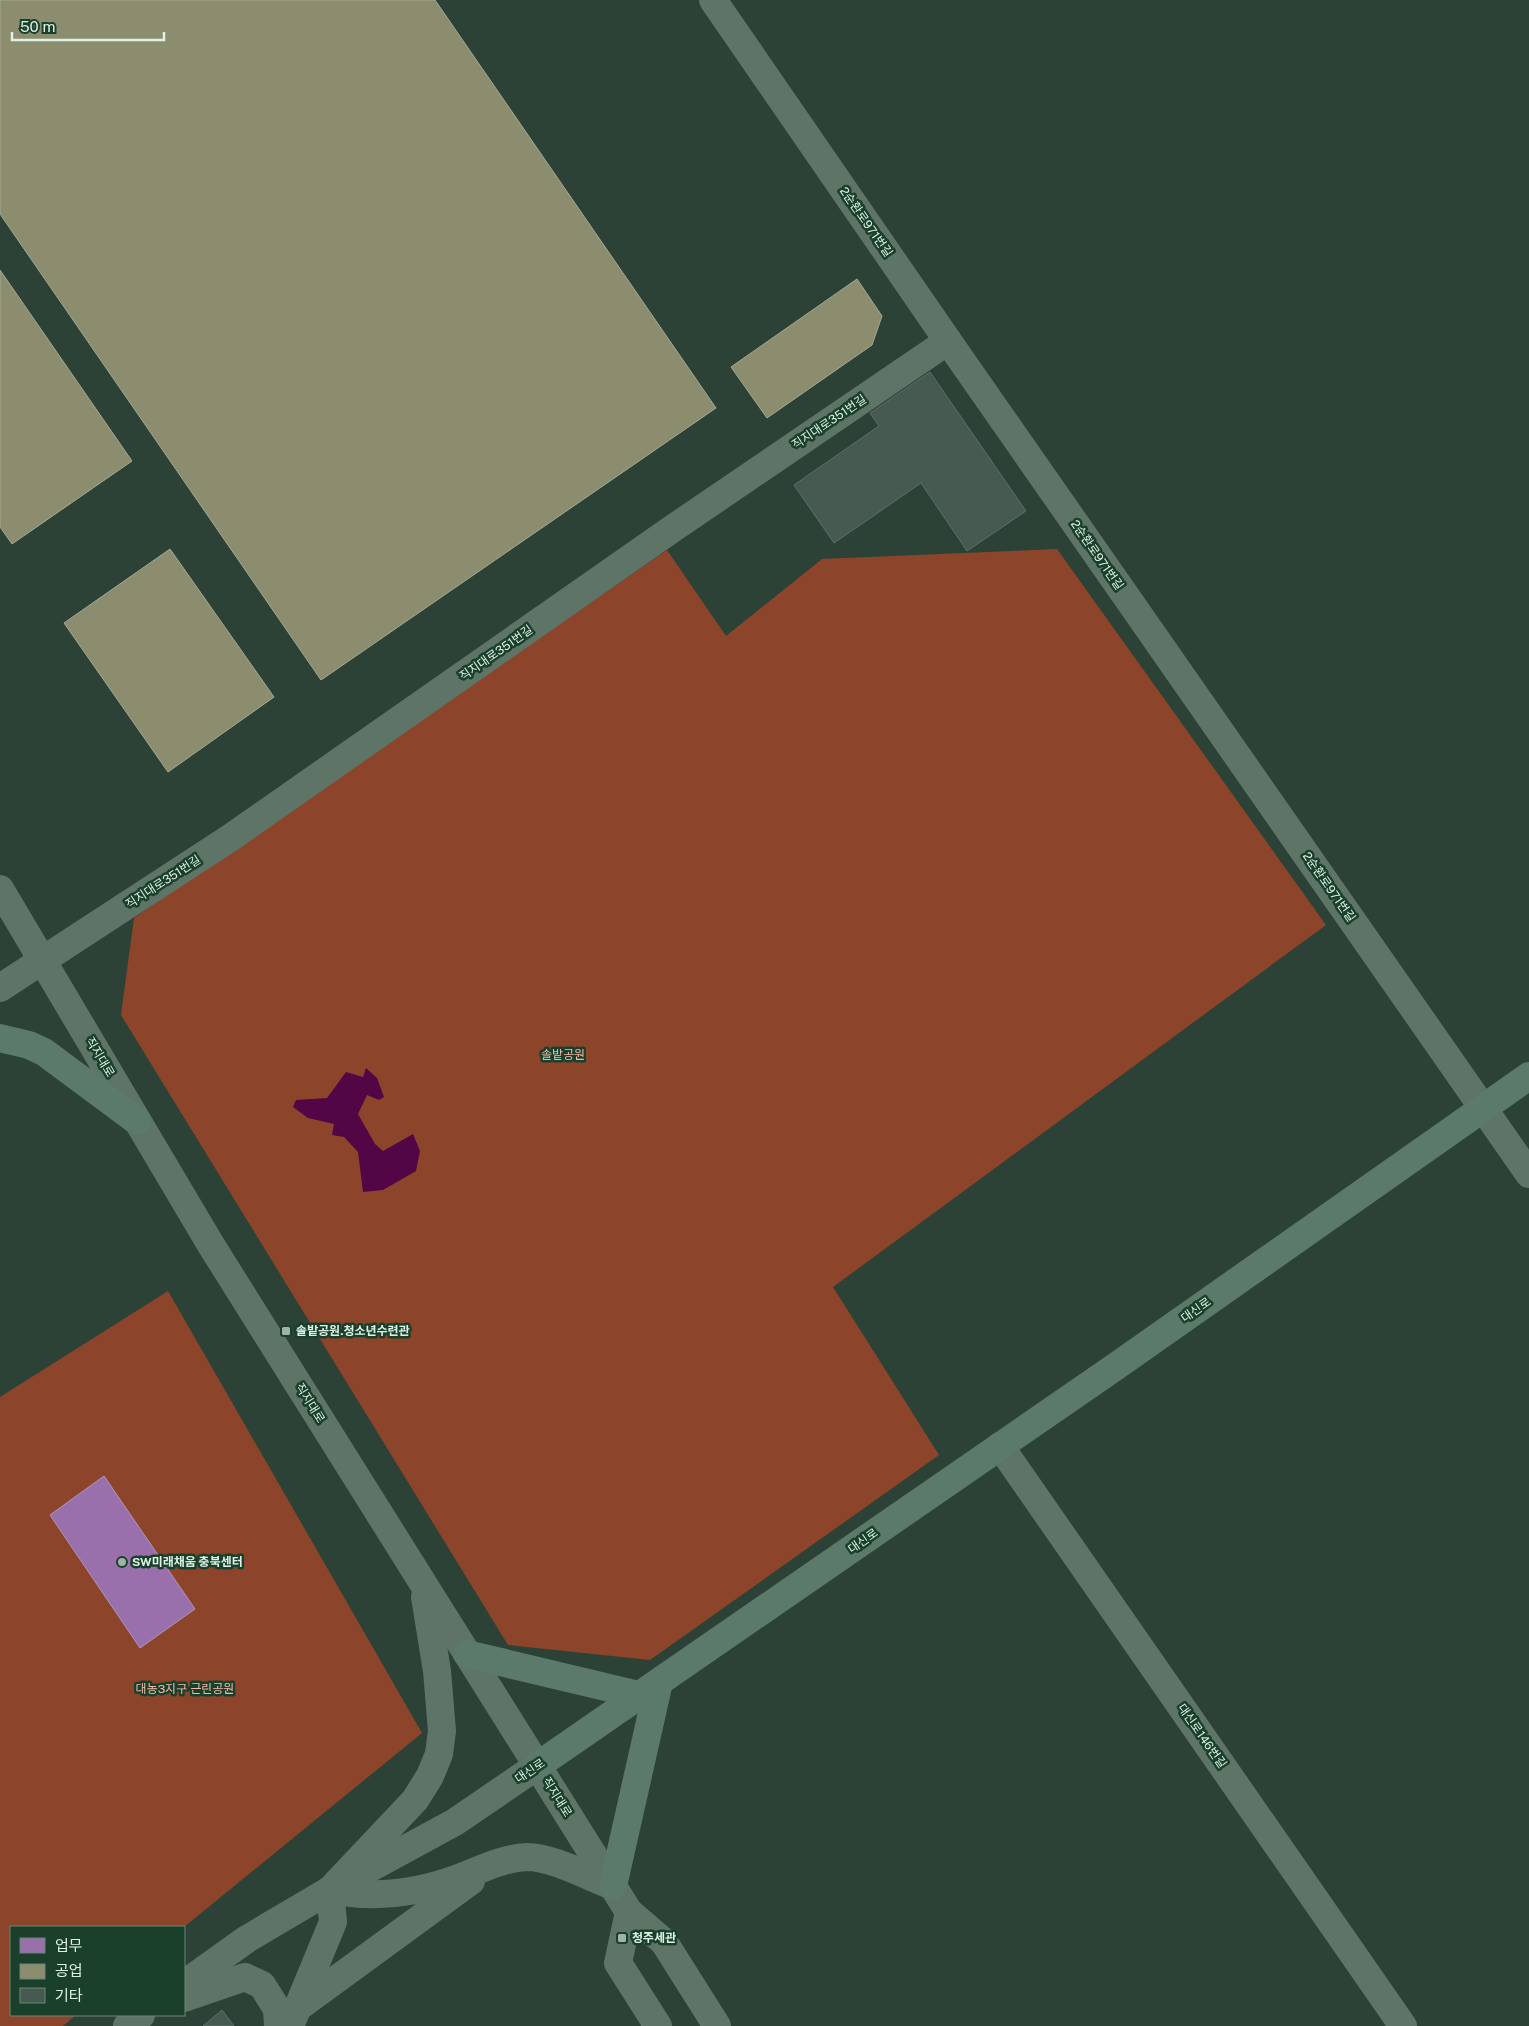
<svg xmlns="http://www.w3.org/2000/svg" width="1529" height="2026" font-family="'Public Sans','Noto Sans KR',sans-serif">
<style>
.green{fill:#8c452a}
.water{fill:#520645}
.offices{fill:#9970ab;stroke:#ad97bc}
.industry{fill:#8c8c6e;stroke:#a4aa92}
.building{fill:#475a52;stroke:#5c6f68}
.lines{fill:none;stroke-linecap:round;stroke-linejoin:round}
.minor{stroke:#5d7467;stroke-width:28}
.major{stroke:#5b7a6a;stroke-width:28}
.poi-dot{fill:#9fb4a8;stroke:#1a402c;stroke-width:2}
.labels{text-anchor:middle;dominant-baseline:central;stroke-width:5;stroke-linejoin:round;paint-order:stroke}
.street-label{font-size:12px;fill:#ddf1e5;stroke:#1a402c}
.park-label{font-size:12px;fill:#f0bbaa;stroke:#1a402c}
.poi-label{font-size:12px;font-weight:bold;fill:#ddf1e5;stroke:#1a402c;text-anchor:start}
</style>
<rect width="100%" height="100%" fill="#2d4237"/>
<g class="green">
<polygon points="1057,549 1326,925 833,1287 939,1455 650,1660 508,1645 121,1015 134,918 667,550 726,636 822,559"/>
<polygon points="168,1291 422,1733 184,1927 11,1927 11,2015 76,2015 63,2026 0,2026 0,1397"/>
</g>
<polygon class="water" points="366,1068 377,1078 384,1097 379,1100 367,1095 358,1114 375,1144 383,1151 413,1134 420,1151 416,1171 383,1190 363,1192 358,1152 344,1137 332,1135 334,1124 308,1118 293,1107 296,1100 327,1098 346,1072 363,1077"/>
<polygon class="offices" points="104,1476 195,1609 140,1648 50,1515"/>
<g class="industry">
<polygon points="0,0 435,0 716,408 321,680 0,214"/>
<polygon points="0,270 132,461 12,544 0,527"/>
<polygon points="857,279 882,316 872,345 767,418 731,367"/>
<polygon points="170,549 274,697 168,772 64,623"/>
</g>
<g class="building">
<polygon points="930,372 1026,511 967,551 921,483 834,543 794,485 879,426 870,413"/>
<polygon points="222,2010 234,2026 203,2026"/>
</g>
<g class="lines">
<g class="minor">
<polyline points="713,0 948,341 1529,1174"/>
<polyline points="0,889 211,1245 629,1912 664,1942 717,2026"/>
<polyline points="0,988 230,838 672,529 948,341"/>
<polyline points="1000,1446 1403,2026"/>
<path d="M330,1890C375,1899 419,1893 461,1877C482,1869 504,1858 527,1857C552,1857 589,1877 613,1886"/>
<polyline points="629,1912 618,1963 658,2026"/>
<polyline points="184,1984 247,1939 330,1890 455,1822 537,1766"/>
<polyline points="184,1998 245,1977 262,1985 277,2009 278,2026"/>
<polyline points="300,2006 471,1881"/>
<polyline points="127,2026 141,2015"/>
<polyline points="290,2026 333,1922 330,1890 415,1800 430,1776 439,1754 442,1731 437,1671 425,1597"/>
</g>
<g class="major">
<polyline points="0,1038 29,1045 44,1052 137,1121"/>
<polyline points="467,1654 639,1695"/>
<polyline points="537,1766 1115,1367 1529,1076"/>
<polyline points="613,1886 659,1682"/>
</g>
</g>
<g class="poi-dot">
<rect x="281" y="1326" width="10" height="10" rx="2.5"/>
<circle cx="122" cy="1562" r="5"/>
<rect x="617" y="1933" width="10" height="10" rx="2.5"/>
</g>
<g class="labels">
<g class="street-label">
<text transform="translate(866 222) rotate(55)">2순환로971번길</text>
<text transform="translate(829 422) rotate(-34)">직지대로351번길</text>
<text transform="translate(1097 555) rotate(55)">2순환로971번길</text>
<text transform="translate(496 653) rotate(-35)">직지대로351번길</text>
<text transform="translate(163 882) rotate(-33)">직지대로351번길</text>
<text transform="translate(1329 887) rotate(55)">2순환로971번길</text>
<text transform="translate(100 1057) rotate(59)">직지대로</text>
<text transform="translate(1196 1310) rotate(-35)">대신로</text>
<text transform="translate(310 1403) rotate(58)">직지대로</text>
<text transform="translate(863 1541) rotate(-35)">대신로</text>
<text transform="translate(1202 1736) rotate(55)">대신로146번길</text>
<text transform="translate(530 1771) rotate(-34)">대신로</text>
<text transform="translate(557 1797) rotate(58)">직지대로</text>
</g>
<g class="park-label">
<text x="563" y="1055">솔밭공원</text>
<text x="185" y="1689">대농3지구 근린공원</text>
</g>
<g class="poi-label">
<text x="296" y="1331">솔밭공원.청소년수련관</text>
<text x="132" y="1562">SW미래채움 충북센터</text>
<text x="632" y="1938">청주세관</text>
</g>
</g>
<rect x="10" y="1926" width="175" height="90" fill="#1a402c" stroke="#688776"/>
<rect x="20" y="1938" width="25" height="15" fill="#9970ab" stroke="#688776"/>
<text x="55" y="1951" font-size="15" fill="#ddf1e5">업무</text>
<rect x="20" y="1964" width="25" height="15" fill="#8c8c6e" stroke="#688776"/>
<text x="55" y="1976" font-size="15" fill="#ddf1e5">공업</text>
<rect x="20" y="1988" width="25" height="15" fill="#475a52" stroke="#688776"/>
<text x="55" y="2001" font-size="15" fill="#ddf1e5">기타</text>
<path d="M12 32v8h152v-8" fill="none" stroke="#ddf1e5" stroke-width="2.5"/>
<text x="20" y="32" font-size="15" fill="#ddf1e5" stroke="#1a402c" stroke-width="4" paint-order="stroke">50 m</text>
</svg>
